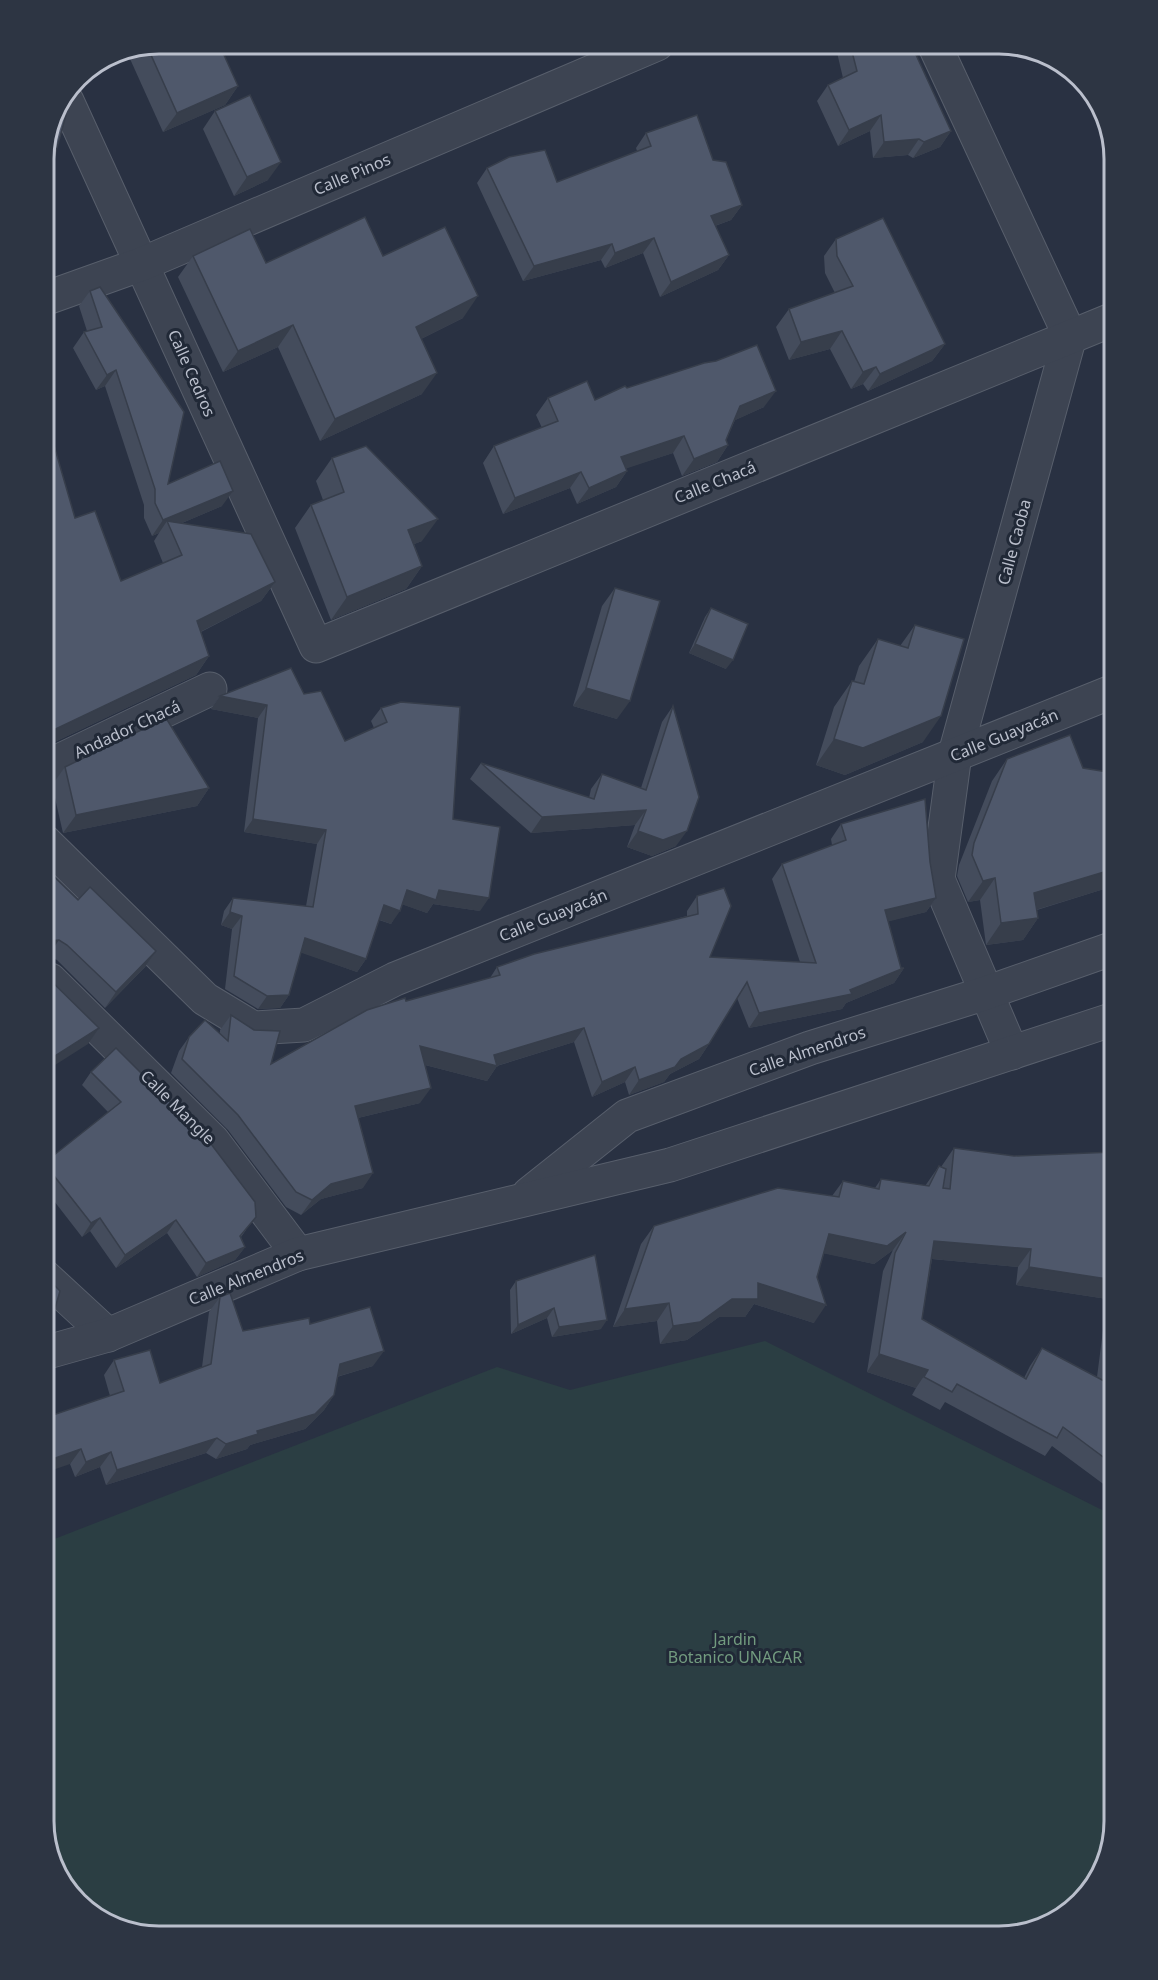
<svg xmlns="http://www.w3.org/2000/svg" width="1158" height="1980" font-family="'Noto Sans',sans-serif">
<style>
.green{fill:#2b3e43}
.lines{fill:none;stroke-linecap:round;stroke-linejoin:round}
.minor-casing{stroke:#585f6c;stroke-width:35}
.minor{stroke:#3d4452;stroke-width:33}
.wall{fill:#444c5c;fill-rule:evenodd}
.shaded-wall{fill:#373e4b}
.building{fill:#4f586b;stroke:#373e4b;stroke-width:1.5}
.labels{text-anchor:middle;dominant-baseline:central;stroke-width:6;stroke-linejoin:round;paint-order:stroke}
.street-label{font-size:16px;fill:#babfcc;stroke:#212937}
.park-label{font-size:16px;fill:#729b7f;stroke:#212937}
.rim{fill:none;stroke:#babfcc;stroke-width:3}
</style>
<rect width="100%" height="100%" fill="#293142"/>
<polygon class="green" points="765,1341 1114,1516 1114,1821 1095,1885 1050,1925 999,1936 152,1936 95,1917 55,1872 44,1821 44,1543 497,1367 570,1390"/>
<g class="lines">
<g class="minor-casing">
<g id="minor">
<polyline points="934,44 1070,336 955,754 938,879 1012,1053"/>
<polyline points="67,101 316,646 1114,319"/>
<polyline points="44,299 142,264 657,44"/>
<polyline points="44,768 210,689"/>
<polyline points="44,841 205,999 253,1028 304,1025 395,979 1114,691"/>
<polyline points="50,980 213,1141 298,1254"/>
<polyline points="529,1194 627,1116 810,1048 986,993 1114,948"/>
<polyline points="44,1276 108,1335"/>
<polyline points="44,1353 108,1335 298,1254 670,1165 1114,1019"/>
</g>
</g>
<use href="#minor" class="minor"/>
</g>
<g class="wall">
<polygon points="159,44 238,86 225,105 163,132 126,50"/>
<polygon points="835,44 911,44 951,131 940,147 913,158 908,155 873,158 870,131 838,146 817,101 828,85 843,78"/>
<polygon points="215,111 268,180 234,196 203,129"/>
<polygon points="646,133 713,160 742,205 731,220 715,226 729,255 718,270 660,297 643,253 605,268 601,260 523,281 477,183 487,168 557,182 637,151 636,148"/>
<polygon points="836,239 945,344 932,361 868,391 863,384 851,389 830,349 789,360 776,327 789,309 835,293 825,273 824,256"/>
<polygon points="193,256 266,263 383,256 463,318 421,339 422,394 320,441 278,347 223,372 178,277"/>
<polygon points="90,291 168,484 222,506 182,523 275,582 261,601 201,632 209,656 196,675 44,747 75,518 121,581 163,563 154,541 159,533 152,536 144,518 144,505 105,386 96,390 73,348 84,332 87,331 79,306"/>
<polygon points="627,388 764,407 735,420 726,440 728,445 717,462 682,476 673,453 626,468 627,471 616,487 577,504 570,488 503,514 483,463 494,446 542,428 536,415 548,398 595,400"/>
<polygon points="332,458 422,541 414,544 422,566 406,589 331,620 295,528 311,505 323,500 316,481"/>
<polygon points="615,588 617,719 573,706 602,606"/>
<polygon points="711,608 726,669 689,653 705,617"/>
<polygon points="915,625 923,742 845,775 816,765 834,707 852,681 854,682 859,666 878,639 900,646"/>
<polygon points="304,694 345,741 374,728 371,721 381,708 453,819 480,911 433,904 427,913 402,904 391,924 379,920 366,959 357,972 301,952 289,995 280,1008 258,1009 225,989 232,929 221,925 224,911 233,898 306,906 317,844 244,832 258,718 211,709 220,696"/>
<polygon points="673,706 676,846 652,856 627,847 635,825 531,833 470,779 481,763 589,798 591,789 602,774 641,788 662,722"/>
<polygon points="1007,759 1083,768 1114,773 1114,891 1105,893 1104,889 1037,910 1038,918 1023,940 986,945 980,900 968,902 957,876 959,865 992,781"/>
<polygon points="65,767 209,788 197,806 63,833 52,785"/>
<polygon points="841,824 930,862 936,898 926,912 888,921 901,968 904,968 894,983 846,1003 842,1009 749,1028 737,998 709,1044 699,1059 670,1074 664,1082 629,1095 625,1082 592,1097 574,1042 497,1066 487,1081 425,1065 420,1103 358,1118 363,1188 321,1199 301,1215 286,1207 228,1130 171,1073 179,1051 189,1037 220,1034 220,1030 231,1015 271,1064 406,1001 490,978 497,967 687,916 687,911 697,896 710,957 800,962 772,879 782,864 832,845 831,839"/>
<polygon points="78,900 156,951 145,967 105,1008 57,960 48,956"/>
<polygon points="116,1048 246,1230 241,1237 245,1247 235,1260 197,1277 167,1233 116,1268 90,1231 82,1237 44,1188 44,1163 108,1112 82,1085 91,1072"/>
<path d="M954,1148L1014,1156L1114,1152V1489L1106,1486L1052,1446L1045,1456L945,1402L940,1410L912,1395L916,1388L867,1372L883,1271L893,1250L874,1264L824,1253L817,1277L814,1323L754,1304L745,1317H719L687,1340L660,1344L657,1321L613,1327L641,1244L654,1226L832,1196L843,1181L875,1188L881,1179L925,1186L939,1166L941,1167ZM932,1259L1018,1267L1016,1285L1107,1299L1097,1377L1042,1348L1030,1366L1024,1378L922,1319Z"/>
<polygon points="516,1281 601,1329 552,1337 547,1318 511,1334 510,1290"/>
<polygon points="220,1297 243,1331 310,1324 373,1366 337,1377 334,1395 324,1410 305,1429 250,1445 247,1449 216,1459 206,1453 106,1485 100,1467 75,1477 70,1464 110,1396 104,1375 114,1360 160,1383 202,1367 209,1312"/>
</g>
<g class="shaded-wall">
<polygon points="238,86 225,105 163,132 177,113"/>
<polygon points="881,115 870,131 838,146 849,130"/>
<polygon points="951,131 940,147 913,158 924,142"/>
<polygon points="919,139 908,155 873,158 884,142"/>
<polygon points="44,155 55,155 44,172"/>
<polygon points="281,162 268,180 234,196 247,177"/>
<polygon points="742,205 731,220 700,231 711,216"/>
<polygon points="654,238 643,253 605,268 615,253"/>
<polygon points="612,244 601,260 523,281 534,266"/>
<polygon points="729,255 718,270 660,297 671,282"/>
<polygon points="478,296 463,318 401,349 416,327"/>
<polygon points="293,325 278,347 223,372 238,351"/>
<polygon points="842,331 830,349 789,360 801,342"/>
<polygon points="945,344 932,361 868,391 880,374"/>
<polygon points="876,367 863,384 851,389 863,372"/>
<polygon points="116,370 105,386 96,390 107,375"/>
<polygon points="437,373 422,394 320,441 335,419"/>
<polygon points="776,391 764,407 729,423 740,406"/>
<polygon points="684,436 673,453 610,474 621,457"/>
<polygon points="728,445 717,462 682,476 694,459"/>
<polygon points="627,471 616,487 577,504 589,488"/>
<polygon points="581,472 570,488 503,514 515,498"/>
<polygon points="233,491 222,506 170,528 167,521 159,533 152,536 163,520"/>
<polygon points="438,519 422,541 392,553 408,530"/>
<polygon points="422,566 406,589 331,620 347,597"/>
<polygon points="275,582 261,601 184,640 197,621"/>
<polygon points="695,644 733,660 726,669 689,653"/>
<polygon points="209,656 196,675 44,747 44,738 49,732"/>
<polygon points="586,688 630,701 617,719 573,706"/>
<polygon points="220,696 267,705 258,718 211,709"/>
<polygon points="941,716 923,742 845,775 816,765 834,739"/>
<polygon points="209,788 197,806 63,833 76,815"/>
<polygon points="646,810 635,825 531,833 542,817"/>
<polygon points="253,819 326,830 317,844 244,832"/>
<polygon points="638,831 687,831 676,846 652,856 627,847"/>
<polygon points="1114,869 1114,874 1104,889 1019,915 1034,893"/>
<polygon points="995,878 980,900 968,902 983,881"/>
<polygon points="1114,880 1114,891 1105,893"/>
<polygon points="407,890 439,890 489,898 480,911 433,904 427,913 398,903"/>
<polygon points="936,898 926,912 875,925 885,910"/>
<polygon points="384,905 400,911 391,924 375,918"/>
<polygon points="230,912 242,916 232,929 221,925"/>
<polygon points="1038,918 1023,940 986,945 1001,923"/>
<polygon points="305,938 366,959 357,972 296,951"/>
<polygon points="59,940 48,956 44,956 44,944 49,941"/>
<polygon points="156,951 145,967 105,1008 116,992"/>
<polygon points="904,968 894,983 846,1003 842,1009 749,1028 759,1013 850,990"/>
<polygon points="289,995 280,1008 258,1009 267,996"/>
<polygon points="99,1028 88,1044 44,1072 44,1063"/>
<polygon points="584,1028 574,1042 496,1066 497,1066 487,1081 410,1061 420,1046 494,1055"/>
<polygon points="709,1044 699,1059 670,1074 664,1082 629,1095 639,1080"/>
<polygon points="635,1067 625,1082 592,1097 602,1082"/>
<polygon points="431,1088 420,1103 345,1121 355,1106"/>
<polygon points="373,1173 363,1188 321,1199 301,1215 312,1200 331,1184"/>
<polygon points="100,1218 90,1231 82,1237 91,1223"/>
<polygon points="176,1220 167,1233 116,1268 125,1255"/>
<polygon points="906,1232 893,1250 874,1264 817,1252 829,1234"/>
<polygon points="934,1241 1031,1249 1018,1267 922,1258"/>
<polygon points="245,1247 235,1260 197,1277 206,1263"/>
<polygon points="1029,1267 1114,1280 1114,1289 1107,1299 1016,1285"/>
<polygon points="758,1283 826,1305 814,1323 754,1304 745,1317 719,1317 687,1340 660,1344 673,1326 732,1299"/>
<polygon points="669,1303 657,1321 613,1327 625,1309"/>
<polygon points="554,1308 547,1318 511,1334 518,1325"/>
<polygon points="52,1319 44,1331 44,1324"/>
<polygon points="607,1320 601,1329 552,1337 559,1327"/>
<polygon points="384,1351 373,1366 329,1379 340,1364"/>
<polygon points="879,1354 928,1370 916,1388 867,1372"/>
<polygon points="334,1395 324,1410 305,1429 250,1445 247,1449 216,1459 226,1444 257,1431"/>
<polygon points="217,1438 206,1453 106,1485 117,1470"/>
<polygon points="81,1449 70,1464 44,1473 44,1462"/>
<polygon points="111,1452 100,1467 75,1477 86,1462"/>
<polygon points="1114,1474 1114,1489 1106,1486"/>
</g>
<g class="building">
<polygon points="159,44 219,44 238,86 177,113 147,46"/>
<polygon points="850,44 911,44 951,131 924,142 919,139 884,142 881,115 849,130 828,85 857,71"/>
<polygon points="250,95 281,162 247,177 215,111"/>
<polygon points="63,109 66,115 55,155 44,155 44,152"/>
<polygon points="697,115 713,160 726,162 742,205 711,216 729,255 671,282 654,238 615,253 612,244 534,266 487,168 509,157 545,150 557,182 651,146 646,133"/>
<polygon points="44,195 48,204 44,206"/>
<polygon points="365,217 383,256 445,227 478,296 416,327 437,373 335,419 293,325 238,351 193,256 250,229 266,263"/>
<polygon points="883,218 945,344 880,374 876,367 863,372 842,331 801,342 789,309 853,286 837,256 836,239"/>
<polygon points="100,287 184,412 168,484 220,461 233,491 163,520 155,503 155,489 116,370 107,375 84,332 102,327 90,291"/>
<polygon points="757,345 776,391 740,406 726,440 728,445 694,459 684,436 621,457 627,471 589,488 581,472 515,498 494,446 558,421 548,398 587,381 595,400 625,386 627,388 704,363 716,361"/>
<polygon points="49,428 75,518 95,511 121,581 182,555 167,521 251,534 275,582 197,621 209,656 49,732 44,738 44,429"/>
<polygon points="366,446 438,519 408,530 422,566 347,597 311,505 344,492 332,458"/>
<polygon points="615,588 660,601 630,701 586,688"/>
<polygon points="711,608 748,624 733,660 695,644"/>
<polygon points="915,625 964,639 941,716 863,748 834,739 852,681 864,684 878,639 908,648"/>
<polygon points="291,668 304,694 321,691 345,741 387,722 381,708 401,702 460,707 453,819 500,827 489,898 439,890 436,900 407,890 400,911 384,905 366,959 305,938 289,995 267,996 234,976 242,916 230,912 233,898 313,907 326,830 253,819 267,705 220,696"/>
<polygon points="673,706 699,797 687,831 663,840 638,831 646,810 542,817 481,763 594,799 602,774 646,790"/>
<polygon points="166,718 209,788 76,815 65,767"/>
<polygon points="1070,735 1083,768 1114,773 1114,869 1034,893 1038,918 1001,923 995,878 983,881 972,855 974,843 1007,759"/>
<polygon points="925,799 930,862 936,898 885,910 901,968 904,968 850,990 852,994 759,1013 747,982 709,1044 681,1059 675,1067 639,1080 635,1067 602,1082 584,1028 494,1055 497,1066 420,1046 431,1088 355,1106 373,1173 331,1184 312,1200 296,1192 238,1115 182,1059 189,1037 205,1020 228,1041 231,1015 254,1030 280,1031 271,1064 367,1010 405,998 406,1001 500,975 497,967 534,954 698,914 697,896 724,888 731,906 710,957 816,963 782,864 846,840 841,824"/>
<polygon points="44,867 78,900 90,887 156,951 116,992 67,945 59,940 49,941 44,944"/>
<polygon points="44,974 99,1028 44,1063"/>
<polygon points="116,1048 208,1140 255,1202 256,1217 240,1236 245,1247 206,1263 176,1220 125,1255 100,1218 91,1223 44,1163 121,1102 91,1072"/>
<polygon points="954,1148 1014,1156 1114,1152 1114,1280 1029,1267 1031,1249 934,1241 922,1319 1026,1379 1042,1348 1106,1382 1114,1321 1114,1465 1063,1427 1057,1438 957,1384 952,1392 924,1377 928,1370 879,1354 895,1253 906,1232 887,1246 829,1234 817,1277 826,1305 758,1283 758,1299 732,1299 700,1322 673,1326 669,1303 625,1309 654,1226 778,1188 839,1197 843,1181 879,1189 881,1179 929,1186 939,1166 946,1169 943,1188 950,1189"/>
<polygon points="595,1255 607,1320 559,1327 554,1308 518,1325 516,1281"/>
<polygon points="44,1275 60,1291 52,1319 44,1324"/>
<polygon points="230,1293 243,1331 309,1318 310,1324 370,1307 384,1351 340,1364 334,1395 315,1414 257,1431 258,1434 226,1444 217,1438 117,1470 111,1452 86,1462 81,1449 44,1462 44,1418 124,1391 114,1360 150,1350 160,1383 211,1364 220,1297"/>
</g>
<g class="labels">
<g class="street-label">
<text transform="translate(352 174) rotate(-23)">Calle Pinos</text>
<text transform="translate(192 373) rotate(66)">Calle Cedros</text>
<text transform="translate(715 482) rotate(-22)">Calle Chacá</text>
<text transform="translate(1014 542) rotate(-75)">Calle Caoba</text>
<text transform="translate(127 729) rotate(-25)">Andador Chacá</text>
<text transform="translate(1004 735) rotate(-22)">Calle Guayacán</text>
<text transform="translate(553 915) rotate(-22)">Calle Guayacán</text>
<text transform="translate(807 1051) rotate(-19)">Calle Almendros</text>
<text transform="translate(178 1107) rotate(45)">Calle Mangle</text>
<text transform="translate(246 1277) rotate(-22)">Calle Almendros</text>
</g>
<g class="park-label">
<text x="735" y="1639">Jardin<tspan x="735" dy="18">Botanico UNACAR</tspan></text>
</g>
</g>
<path d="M0 0H1158V1980H0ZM159 54H999A105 105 0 0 1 1104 159V1821A105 105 0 0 1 999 1926H159A105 105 0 0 1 54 1821V159A105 105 0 0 1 159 54Z" fill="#2d3543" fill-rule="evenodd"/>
<path class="rim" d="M159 54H999A105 105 0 0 1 1104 159V1821A105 105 0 0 1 999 1926H159A105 105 0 0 1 54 1821V159A105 105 0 0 1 159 54Z"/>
</svg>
